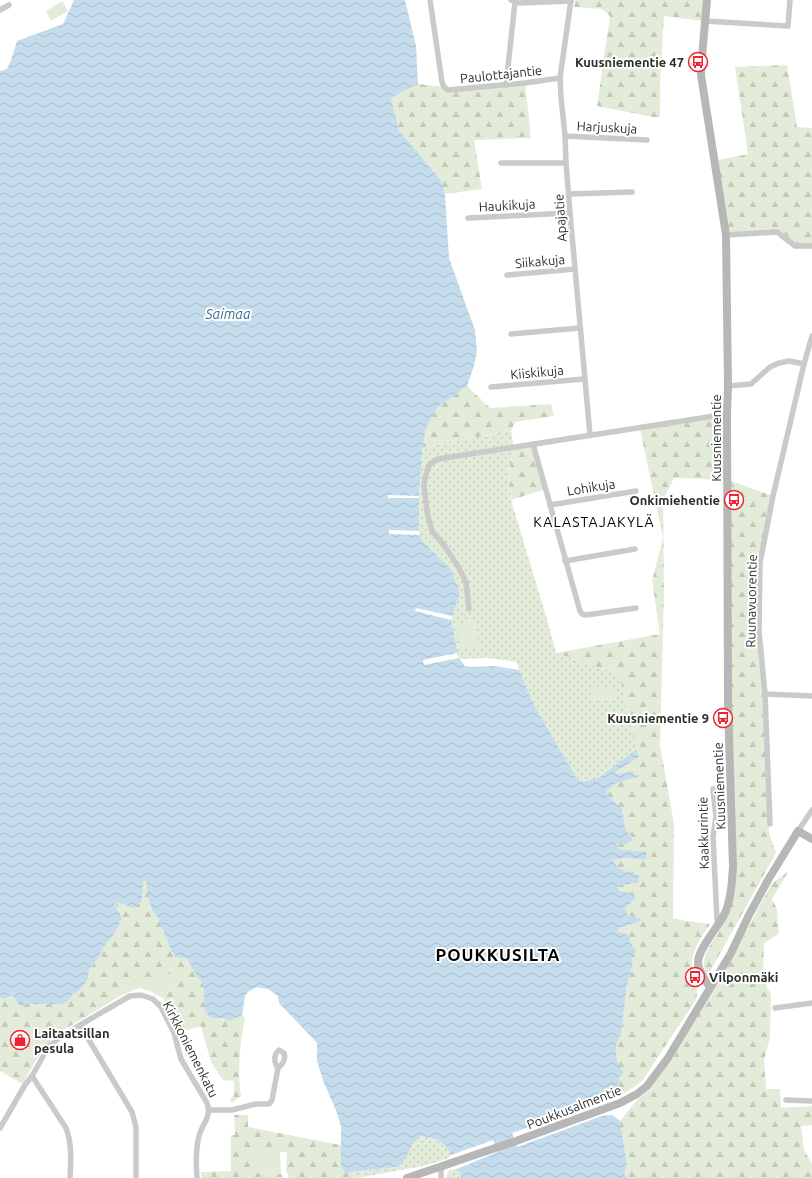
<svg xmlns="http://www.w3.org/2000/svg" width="812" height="1178" font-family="Ubuntu,sans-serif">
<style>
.grass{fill:url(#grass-dots)}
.forest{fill:url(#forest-firs)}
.park{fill:#e3ebd9}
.water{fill:url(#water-waves)}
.pier{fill:#fff}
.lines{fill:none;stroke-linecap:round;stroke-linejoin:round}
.street{stroke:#cacaca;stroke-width:5.5}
.secondary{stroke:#b7b7b7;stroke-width:8}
.labels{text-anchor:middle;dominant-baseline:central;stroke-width:4;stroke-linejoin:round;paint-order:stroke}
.poi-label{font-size:13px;font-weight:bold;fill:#2d2d2d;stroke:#fff;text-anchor:end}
.street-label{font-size:13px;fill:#2d2d2d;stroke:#fff}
.water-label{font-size:14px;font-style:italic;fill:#376d92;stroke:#fff}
.neighbourhood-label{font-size:14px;letter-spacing:1px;fill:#000;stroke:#fff}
.district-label{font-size:17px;font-weight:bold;letter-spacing:1px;fill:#000;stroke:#fff}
</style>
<defs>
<pattern id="grass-dots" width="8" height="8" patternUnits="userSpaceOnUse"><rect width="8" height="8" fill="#e3ebd9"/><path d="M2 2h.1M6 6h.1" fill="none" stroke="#c3cabb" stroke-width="1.8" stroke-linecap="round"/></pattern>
<pattern id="forest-firs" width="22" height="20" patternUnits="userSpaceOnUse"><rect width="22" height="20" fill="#e3ebd9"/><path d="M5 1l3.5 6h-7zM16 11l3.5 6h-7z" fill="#c3cabb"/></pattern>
<pattern id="water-waves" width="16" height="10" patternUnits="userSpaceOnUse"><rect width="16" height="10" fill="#c4dcec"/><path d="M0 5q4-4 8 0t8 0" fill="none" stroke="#a9bdcb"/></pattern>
</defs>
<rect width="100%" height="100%" fill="#fff"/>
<g class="grass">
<polygon points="511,431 514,447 509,470 511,500 549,626 556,653 619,674 637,749 598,778 581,782 577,779 534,705 519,670 517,662 487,658 460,659 459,658 451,620 460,593 451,569 422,540 419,531 419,496 422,451 438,444"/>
<path d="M421,1136C434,1137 446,1142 451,1155L447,1159L423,1166L357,1178V1172L396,1167L403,1163L413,1144Z"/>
<polygon points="459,1168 461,1178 446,1178 448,1171"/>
</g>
<g class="forest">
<polygon points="575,0 707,0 705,21 664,16 660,82 660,117 653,117 597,106 610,16 602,9 574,7"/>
<polygon points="787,65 797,127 812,128 812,246 795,246 777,232 728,233 718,160 748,154 735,67"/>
<polygon points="525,83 531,138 474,140 482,189 445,194 442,182 399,130 391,98 418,84 444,87 448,90"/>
<polygon points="467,386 490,408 551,404 554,416 515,422 511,431 438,444 422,451 426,428 437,408"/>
<path d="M727,414L728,480L773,496L760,563L759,631L769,778V833L776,853L708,975L705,973C701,954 710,948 718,932C723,924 726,916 730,908L728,480L674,478L663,500L664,591L660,745L674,824L673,918L686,921L710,924C702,937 690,952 692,967C693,981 699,986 696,1000L642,1081C632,1089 624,1094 612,1098C614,1093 617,1088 618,1083C621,1069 609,1047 621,1035L627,984L633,963L616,933L618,928L641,921L640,918L627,916L625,908L634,900L617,887L620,885L638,883C629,877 617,871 613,860L626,858L644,860L646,852L630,850H618L617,844H625L633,839L625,828L622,809L608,796L607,789L617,783L638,776L630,772L617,774L615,772L639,757L619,674L556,653L660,634L652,581L663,538L640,429Z"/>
<polygon points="533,444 546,489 511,500 509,470 514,447"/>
<polygon points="788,872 772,899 777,909 779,934 764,943 763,978 771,995 770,1037 764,1060 766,1089 780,1089 781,1108 812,1106 812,1125 801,1126 804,1150 812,1164 812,1178 628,1178 624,1174 627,1164 620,1121 637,1100 650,1089 672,1060 740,943 772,883"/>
<path d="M143,880H147L152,910L158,918L171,950L176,957L187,959L197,977L203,983L206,1011L220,1019L230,1021L242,1015L245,1018C240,1043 237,1071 241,1096L232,1103L230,1099L234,1096V1081L223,1080L211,1062L201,1026L177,1033L164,999L165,995L179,983L123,988L122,995L57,1034C42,1049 32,1066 23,1084L0,1071V997L5,999L12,995L19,1005L26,1004H62L68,1001L73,993L79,991L88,979L89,970L99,957L103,948L113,935L119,911L113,900L142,901Z"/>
<polygon points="234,1115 248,1115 248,1127 341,1145 341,1167 346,1173 357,1172 357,1178 289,1178 286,1170 287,1152 253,1151 254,1173 281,1174 283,1178 201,1178 201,1172 231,1171 231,1135 235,1135"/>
</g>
<g class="park">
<polygon points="62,1 68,11 51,21 46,11"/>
<polygon points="474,620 479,646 461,649 456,624"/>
<polygon points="591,686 615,688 614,700 590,699"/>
<polygon points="173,971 179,983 165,995 164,999 152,992 139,988 122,995 123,988 149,976 156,984"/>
<polygon points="253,1151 280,1151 281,1174 253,1173"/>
</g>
<path class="water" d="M74,0H405L416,46L418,84L391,98L399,130L442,182L445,194L449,258L475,330L477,351L474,366L467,386L437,408L426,428L422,451L419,498V531L422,540L451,569L460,593L451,620L459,658L465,666L473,667L495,666L519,670L534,705L577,779L582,782L598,778L637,749L639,757L615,772L617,774L630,772L639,776L617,783L607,790L608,796L622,809L625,828L633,840L625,844H617L618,849L630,850L646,852L647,857L645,860L626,858L613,860C617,871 628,872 639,875L638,883L620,885L617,887L621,891L634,894V900L625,908L628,916L640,918L641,921L618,928L617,932L630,935L629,941L636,951L631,959L633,963L627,984L621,1035C615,1041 615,1053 617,1061C618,1065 621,1069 624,1072L619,1077V1083L612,1098L512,1133L517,1147L602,1116L612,1115L620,1121L627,1164L624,1174L628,1178H461L459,1168L498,1152L493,1140L451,1155C446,1142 434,1137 421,1136L413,1144L403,1163L396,1167L346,1173L341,1167V1126L336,1110L324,1083L317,1061V1043L279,1003L278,996L268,989L257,987L249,991L245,996L242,1015L230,1021L224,1019L210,1017L205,1011L203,983L197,977L187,959L176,957L171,950L158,918L152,910L148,895L146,880L143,881L142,901L133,908L113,900L122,919L113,935L103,948L99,957L89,970L88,979L79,991L73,994L68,1001L62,1004H26L22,1006L19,1005L12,995L5,999L0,997V71L7,69L11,60L17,41L63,24Z"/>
<g class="pier">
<polygon points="388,495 419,496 419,498 388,498"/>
<polygon points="389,530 419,531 420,535 389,534"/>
<polygon points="416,608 452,616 451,620 415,611"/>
<polygon points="457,653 459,658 424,665 423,660"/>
</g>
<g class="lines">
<g class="street">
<polyline points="430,0 442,82 444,87 448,90 525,83 560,78"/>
<polyline points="511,0 519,3 571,1"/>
<polyline points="571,0 560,78 561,97 565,136 566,163 570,213 590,435"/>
<polyline points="0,10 9,5"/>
<polyline points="705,21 788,26 790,0"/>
<polyline points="506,85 515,2"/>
<polyline points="565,136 647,140"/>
<polyline points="501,163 566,163"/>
<polyline points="569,194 632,192"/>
<polyline points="468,218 570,213"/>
<polyline points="726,235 777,232 795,246 812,246"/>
<polyline points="507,275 575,269"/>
<polyline points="511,334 580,328"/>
<polyline points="728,386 751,384 770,367 779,363 789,361 804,364"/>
<polyline points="491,387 584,379"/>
<polyline points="533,444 580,611 582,614 586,615 636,608"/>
<polyline points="550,505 636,491"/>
<polyline points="565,561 635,549"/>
<polyline points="469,609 466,582 456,563 443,544 432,531 427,512 424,485 426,474 430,464 438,459 727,414"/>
<polyline points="765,694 812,696"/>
<polyline points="713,789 716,817 713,836 717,920 720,923"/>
<polyline points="770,824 765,694 759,631 760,563 773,496 804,364 812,336"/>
<polyline points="798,831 812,810"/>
<polyline points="775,1008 812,1003"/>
<polyline points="80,1025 132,1112 136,1127 136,1178"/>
<path d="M32,1076L66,1128C72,1143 71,1162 70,1178"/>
<polyline points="786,1100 812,1101"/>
<path d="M209,1110H232L256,1104H269L272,1100L278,1068C283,1064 286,1059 284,1053L279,1050C273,1055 274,1063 278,1068"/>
<path d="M0,1128L25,1085L32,1076L45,1053L52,1044L59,1038L80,1025L130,996L141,995L153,999L161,1007L174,1033L181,1059L207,1103C212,1117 202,1124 199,1136C196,1148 196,1166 197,1178"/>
<polyline points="441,1167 441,1178"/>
</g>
<g class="secondary">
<path d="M707,0L703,45L701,75L726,235L728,386L727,414L728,703L733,867C732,882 731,899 725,913C719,926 698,949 698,962C698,971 705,980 710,987"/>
<polyline points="407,1178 516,1141 620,1103 637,1094 647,1086 668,1058 731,953 749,915 768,880 798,831 812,839"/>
</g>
</g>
<defs>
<g id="bus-ring" transform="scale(1)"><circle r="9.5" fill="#fff" stroke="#ed2530" stroke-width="1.5"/><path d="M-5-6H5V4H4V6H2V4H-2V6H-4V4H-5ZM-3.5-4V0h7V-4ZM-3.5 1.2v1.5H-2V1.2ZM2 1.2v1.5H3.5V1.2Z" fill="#ed2530"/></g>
<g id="shop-ring" transform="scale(1)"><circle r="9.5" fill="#fff" stroke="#ed2530" stroke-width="1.5"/><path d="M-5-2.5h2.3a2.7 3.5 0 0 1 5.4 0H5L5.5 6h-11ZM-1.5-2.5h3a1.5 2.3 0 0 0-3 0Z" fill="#ed2530"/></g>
</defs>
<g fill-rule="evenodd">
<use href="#bus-ring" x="698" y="62"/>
<use href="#bus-ring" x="734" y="500"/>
<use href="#bus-ring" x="723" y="718"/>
<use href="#bus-ring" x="695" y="977"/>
<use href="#shop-ring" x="20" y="1040"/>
</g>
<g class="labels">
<g class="poi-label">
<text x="684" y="62">Kuusniementie 47</text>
<text x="720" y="500">Onkimiehentie</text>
<text x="709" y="718">Kuusniementie 9</text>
<text x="709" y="977" text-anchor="start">Vilponmäki</text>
<text x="34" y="1033" text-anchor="start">Laitaatsillan<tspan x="34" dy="15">pesula</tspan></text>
</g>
<g class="street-label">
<text transform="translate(501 74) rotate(-6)">Paulottajantie</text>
<text transform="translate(607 127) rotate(3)">Harjuskuja</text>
<text transform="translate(507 205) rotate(-3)">Haukikuja</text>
<text transform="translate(560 218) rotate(-94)">Apajatie</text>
<text transform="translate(540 261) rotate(-5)">Siikakuja</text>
<text transform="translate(537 372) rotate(-5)">Kiiskikuja</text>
<text transform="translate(716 438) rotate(-90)">Kuusniementie</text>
<text transform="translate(591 487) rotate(-9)">Lohikuja</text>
<text transform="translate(751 601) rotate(-89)">Ruunavuorentie</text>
<text transform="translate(719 786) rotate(-92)">Kuusniementie</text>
<text transform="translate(703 833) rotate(-91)">Kaakkurintie</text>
<text transform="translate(191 1049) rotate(63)">Kirkkoniemenkatu</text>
<text transform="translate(574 1107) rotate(-21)">Poukkusalmentie</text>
</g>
<g class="water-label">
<text x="228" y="314">Saimaa</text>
</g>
<g class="neighbourhood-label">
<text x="594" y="522">KALASTAJAKYLÄ</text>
</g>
<g class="district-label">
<text x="498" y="954">POUKKUSILTA</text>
</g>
</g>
</svg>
